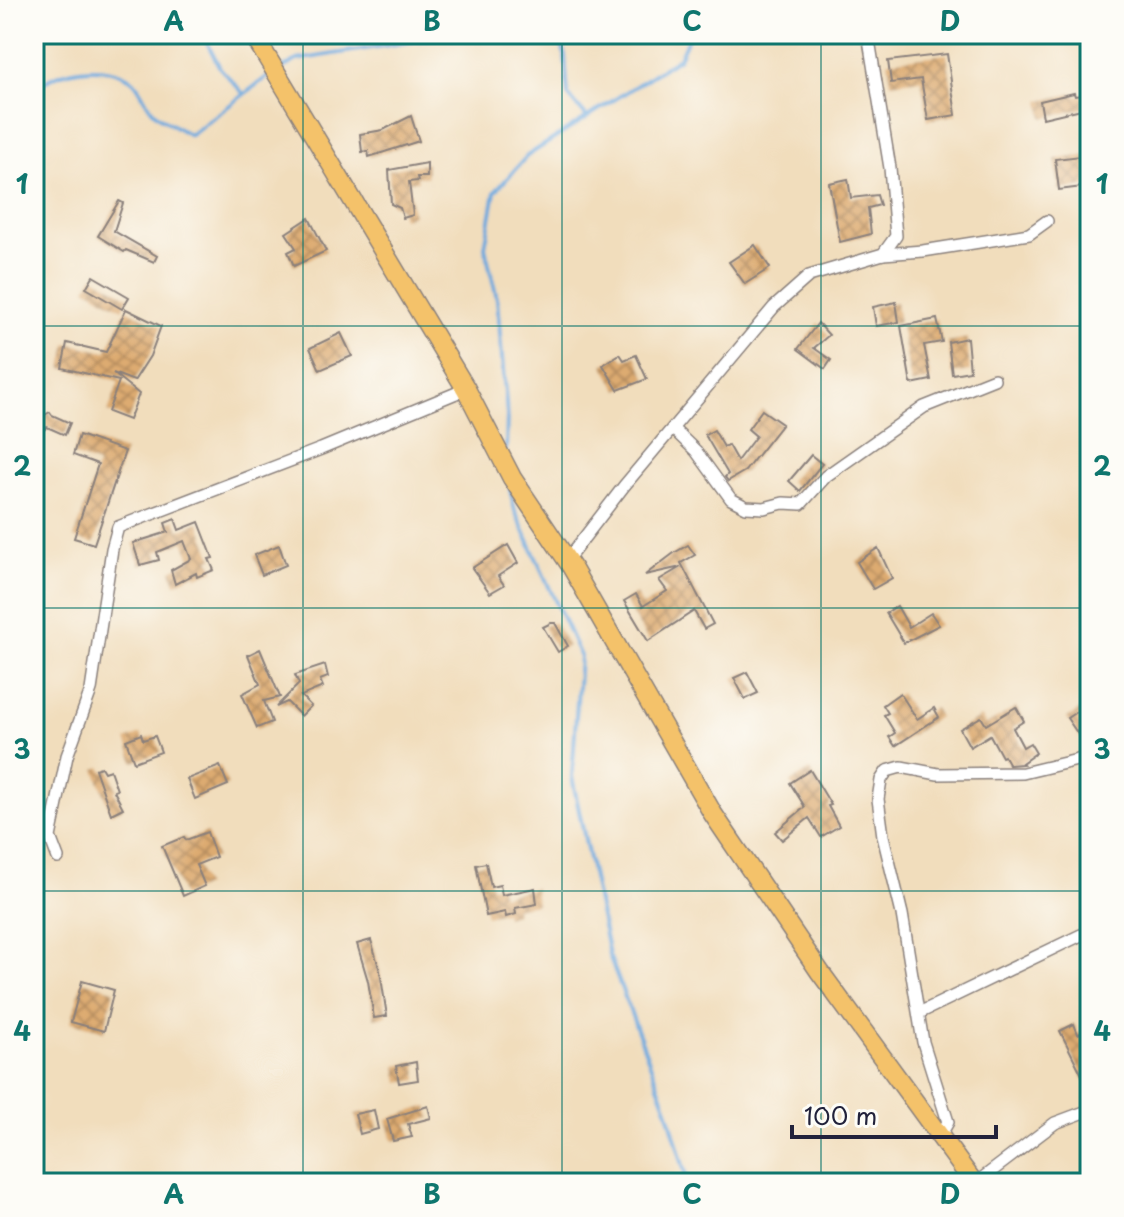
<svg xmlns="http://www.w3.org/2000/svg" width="1124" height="1217" font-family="'Playpen Sans',sans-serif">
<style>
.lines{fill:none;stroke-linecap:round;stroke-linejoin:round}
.stream{stroke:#6da8dd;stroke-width:4}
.building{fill:url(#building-cross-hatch)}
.street-casing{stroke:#8a807c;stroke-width:14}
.primary-casing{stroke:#8a807c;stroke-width:21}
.street{stroke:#fff;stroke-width:11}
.primary{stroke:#f4c26a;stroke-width:18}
.grid{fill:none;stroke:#0f766e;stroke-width:2;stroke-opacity:0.55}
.neatline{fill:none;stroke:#0f766e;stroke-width:3}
.grid-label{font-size:26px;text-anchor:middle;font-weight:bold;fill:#0f766e}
</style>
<defs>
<pattern id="building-cross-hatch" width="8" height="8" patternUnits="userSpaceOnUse" patternTransform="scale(2)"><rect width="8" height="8" fill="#ddab71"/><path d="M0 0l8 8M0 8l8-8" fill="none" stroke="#b38b5e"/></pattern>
</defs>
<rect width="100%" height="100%" fill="#fdfcf7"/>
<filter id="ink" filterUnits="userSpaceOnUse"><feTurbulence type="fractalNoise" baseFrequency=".0125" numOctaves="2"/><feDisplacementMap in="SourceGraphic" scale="16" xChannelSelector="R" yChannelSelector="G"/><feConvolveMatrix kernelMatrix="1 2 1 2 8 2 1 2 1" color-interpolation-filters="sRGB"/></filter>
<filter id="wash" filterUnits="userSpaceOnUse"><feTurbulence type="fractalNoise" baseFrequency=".006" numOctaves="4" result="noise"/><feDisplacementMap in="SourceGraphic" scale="32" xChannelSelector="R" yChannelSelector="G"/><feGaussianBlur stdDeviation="1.8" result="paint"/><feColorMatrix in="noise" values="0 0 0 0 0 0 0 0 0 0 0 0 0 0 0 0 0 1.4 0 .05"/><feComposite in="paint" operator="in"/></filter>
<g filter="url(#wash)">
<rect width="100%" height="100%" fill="#f1ddbc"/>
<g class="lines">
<g class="stream">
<polyline points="203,34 220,68 243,93"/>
<polyline points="558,34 565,55 568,95 586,116"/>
<polyline points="279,70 297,60 459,34"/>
<path d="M34,91C54,68 107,61 132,80C141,87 145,103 153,111C162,121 179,128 190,135L271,74"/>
<polyline points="506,450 507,415 497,299 485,247 495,192 527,156 679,58 690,34"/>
<polyline points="510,490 515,511 580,656 572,777 609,955 667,1109 688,1183"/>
</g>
</g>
<g id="blocks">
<g class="building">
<polygon points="947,54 956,115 928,120 921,79 891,83 888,61"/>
<polygon points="1074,93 1075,96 1090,94 1090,107 1043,118 1040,101"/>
<polygon points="411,116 419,141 369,157 368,151 362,152 360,134 383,130"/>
<polygon points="1089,155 1090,186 1059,190 1055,159"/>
<polygon points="427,163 427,177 417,177 418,181 409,182 413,215 403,218 400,208 391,204 389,170"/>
<polygon points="848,179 851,198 877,195 880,205 868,208 871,234 840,242 829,183"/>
<polygon points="119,201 123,203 114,231 157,256 154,262 126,250 124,252 98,236"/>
<polygon points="309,218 326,251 294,266 288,252 296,248 286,233"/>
<polygon points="755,245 770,268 745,284 729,262"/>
<polygon points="93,276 129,297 122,309 86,288"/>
<polygon points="896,302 899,322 876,326 873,307"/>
<polygon points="126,309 161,326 150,356 134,381 113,373 139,394 129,420 108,412 119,381 62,368 67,343 106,352"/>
<polygon points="937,319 942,342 924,345 931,380 911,384 901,326"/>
<polygon points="818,323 829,335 814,348 831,360 825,369 798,349"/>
<polygon points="341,333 352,356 320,370 310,348"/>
<polygon points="967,338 970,371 952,374 948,342"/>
<polygon points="620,354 624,360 636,355 647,379 618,390 603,365"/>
<polygon points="762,410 782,424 745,471 728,481 725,477 728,474 705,435 714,430 724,447 728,445 737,461 756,436 748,429"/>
<polygon points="50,412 52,415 70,423 65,435 47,427 34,439 34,421"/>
<polygon points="79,435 125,451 94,544 74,538 98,464 73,455"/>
<polygon points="811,455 822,464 800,491 789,481"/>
<polygon points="175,519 179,530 199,522 213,558 209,559 214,570 197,577 196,573 175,584 171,570 191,559 184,541 157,552 159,560 140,565 133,543 168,532 165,523"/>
<polygon points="279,545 286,565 262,575 254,555"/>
<polygon points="508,545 518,563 498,576 504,585 490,593 472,568"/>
<polygon points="688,545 695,555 681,563 713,624 704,629 694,611 648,641 624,601 636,594 643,606 667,591 659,580 681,567 645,575 674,553"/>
<polygon points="878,548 892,578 873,589 857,562"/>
<polygon points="897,606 909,627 931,613 939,625 904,643 886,613"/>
<polygon points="551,623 555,623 568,646 558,652 543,627"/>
<polygon points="260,649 280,697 264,701 272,722 257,728 242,694 260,684 248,655"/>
<polygon points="325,665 328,677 320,680 323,687 301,696 311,706 301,716 287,702 276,707 299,684 295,675"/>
<polygon points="747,672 758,693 745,699 734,678"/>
<polygon points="900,693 917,719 934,708 939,717 895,746 889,737 895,733 884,715 888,713 883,705"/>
<polygon points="1090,703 1090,734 1082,740 1067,718"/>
<polygon points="1016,707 1024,721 1013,728 1023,747 1030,743 1036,753 1022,763 1023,764 1009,765 1004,756 1002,757 990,735 970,747 960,729 981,717 986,725"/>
<polygon points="141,734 143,740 155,736 161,752 134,762 126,740"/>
<polygon points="220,766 228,785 195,799 187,779"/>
<polygon points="101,767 104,772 110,770 117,790 114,791 123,808 111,814 95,769"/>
<polygon points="810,770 831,805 828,806 839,826 821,837 809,818 782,840 775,832 805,807 790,783"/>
<polygon points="207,832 216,857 196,865 205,886 183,896 162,846 184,837 186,840"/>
<polygon points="486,863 491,887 500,885 502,895 535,888 537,904 515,908 516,914 506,917 505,912 486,916 476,865"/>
<polygon points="371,940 380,971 387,1016 374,1018 368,981 357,944"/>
<polygon points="82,981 114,990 104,1031 71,1022"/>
<polygon points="1074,1024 1078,1034 1081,1033 1083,1037 1090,1034 1090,1091 1060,1031"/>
<polygon points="416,1062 418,1080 399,1083 396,1066"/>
<polygon points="428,1106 431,1118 408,1124 412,1137 393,1141 387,1119"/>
<polygon points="374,1110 378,1129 360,1134 355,1114"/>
</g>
</g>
</g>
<g filter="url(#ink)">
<use href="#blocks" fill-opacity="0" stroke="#8a807c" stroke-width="2"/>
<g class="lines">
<g class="street-casing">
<g id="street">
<polyline points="883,254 923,251 1029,234 1047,221"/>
<polyline points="673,429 696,451 731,499 746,507 764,508 783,503 801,504 826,476 924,407 994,379"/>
<polyline points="567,560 624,486 774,307 809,276 883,254 896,236 890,168 868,34"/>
<polyline points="58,858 50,837 67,756 91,690 112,549 118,527 321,449 466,389"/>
<polyline points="919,1013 1081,935 1090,936"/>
<polyline points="940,1136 948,1122 923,1042 902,914 883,836 878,799 881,780 887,771 901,767 938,774 1023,773 1090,757"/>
<polyline points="976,1183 1055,1123 1090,1110"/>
</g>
</g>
<g class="primary-casing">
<polyline id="primary" points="253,34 466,389 512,478 571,566 713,814 820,972 974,1183"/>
</g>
<use href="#street" class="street"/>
<use href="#primary" class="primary"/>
</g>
</g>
<path class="grid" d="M303,34V1183M562,34V1183M821,34V1183M34,326H1090M34,608H1090M34,891H1090"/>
<rect width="1124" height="1217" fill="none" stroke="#fdfcf7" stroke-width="88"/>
<path d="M792 1125v12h204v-12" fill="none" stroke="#22223b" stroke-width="4"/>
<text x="804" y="1125" font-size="24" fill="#22223b" stroke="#fdfcf7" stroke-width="6" paint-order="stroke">100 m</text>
<rect x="44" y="44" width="1036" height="1129" class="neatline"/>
<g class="grid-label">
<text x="174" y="31">A</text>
<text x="432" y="31">B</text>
<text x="692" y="31">C</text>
<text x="950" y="31">D</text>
<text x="22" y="194">1</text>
<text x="1102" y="194">1</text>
<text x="22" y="476">2</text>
<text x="1102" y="476">2</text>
<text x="22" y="759">3</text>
<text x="1102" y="759">3</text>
<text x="22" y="1041">4</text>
<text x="1102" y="1041">4</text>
<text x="174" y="1204">A</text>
<text x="432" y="1204">B</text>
<text x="692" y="1204">C</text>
<text x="950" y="1204">D</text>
</g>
</svg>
